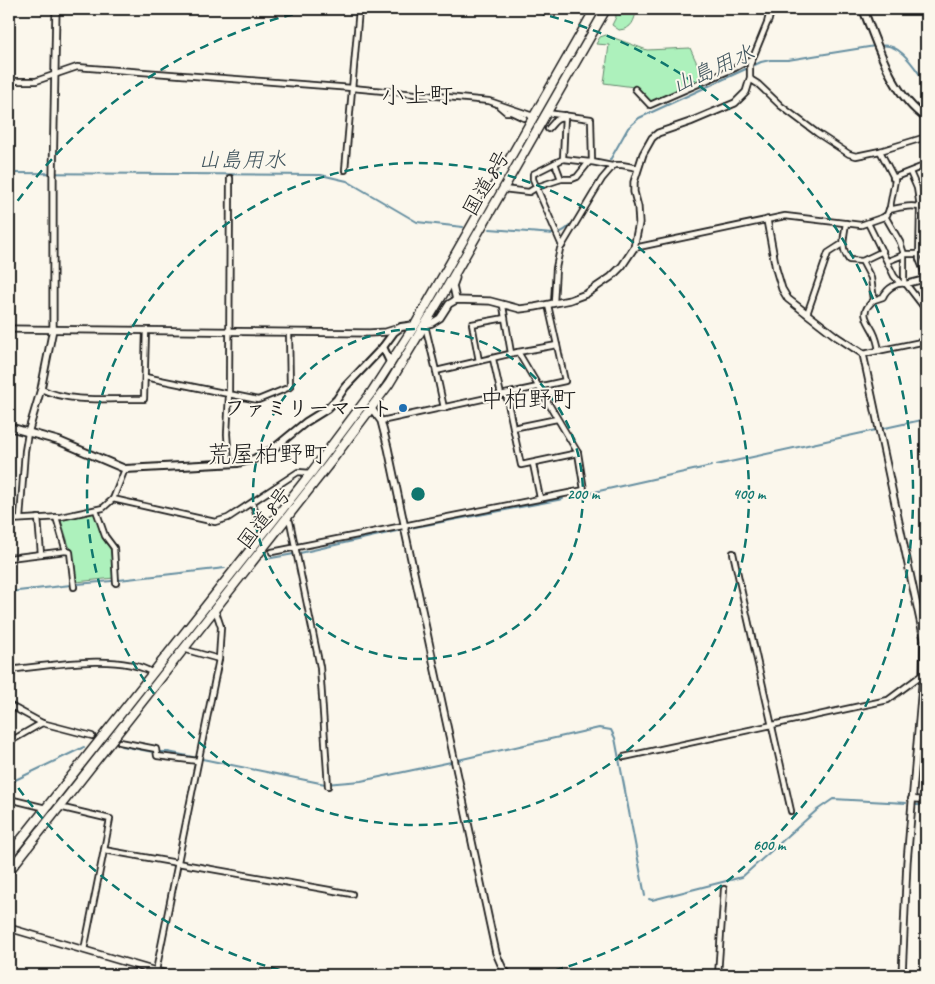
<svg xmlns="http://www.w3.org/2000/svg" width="935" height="984" font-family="Caveat,'Klee One',sans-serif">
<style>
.green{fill:#adf1bc;stroke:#64866c}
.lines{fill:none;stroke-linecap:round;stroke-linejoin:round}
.stream{stroke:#668fa1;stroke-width:2}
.minor-tunnel{stroke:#dad6cd;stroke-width:4.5;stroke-dasharray:4.5 2;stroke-linecap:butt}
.minor-casing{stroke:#1c1c1c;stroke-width:8}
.tertiary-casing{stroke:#1c1c1c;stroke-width:9}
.secondary-casing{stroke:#1c1c1c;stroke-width:10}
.trunk-casing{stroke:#1c1c1c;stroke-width:11}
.minor{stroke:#fbf7ec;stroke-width:4.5}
.tertiary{stroke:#fbf7ec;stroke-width:5.5}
.secondary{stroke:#fbf7ec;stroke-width:6}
.trunk{stroke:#fbf7ec;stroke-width:8}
.ring{fill:none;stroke:#0f766e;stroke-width:2.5;stroke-dasharray:9 6}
.poi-dot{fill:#1f6fb2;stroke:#fbf7ec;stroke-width:2}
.labels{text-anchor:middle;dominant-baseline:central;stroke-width:4;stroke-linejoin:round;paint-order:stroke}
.street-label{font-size:21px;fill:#1c1c1c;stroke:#fbf7ec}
.poi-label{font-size:21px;font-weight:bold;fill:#1c1c1c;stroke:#fbf7ec;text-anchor:end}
.water-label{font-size:22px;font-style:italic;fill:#41555e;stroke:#fbf7ec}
.quarter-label{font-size:24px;fill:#1c1c1c;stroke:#fbf7ec}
.centre{fill:#0f766e;stroke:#fbf7ec;stroke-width:2.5}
.ring-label{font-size:15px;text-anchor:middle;font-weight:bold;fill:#0f766e;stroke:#fbf7ec;stroke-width:4;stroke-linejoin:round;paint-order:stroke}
</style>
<rect width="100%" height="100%" fill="#fbf7ec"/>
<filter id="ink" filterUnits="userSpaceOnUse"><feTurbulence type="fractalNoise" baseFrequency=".02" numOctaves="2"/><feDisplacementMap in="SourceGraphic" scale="10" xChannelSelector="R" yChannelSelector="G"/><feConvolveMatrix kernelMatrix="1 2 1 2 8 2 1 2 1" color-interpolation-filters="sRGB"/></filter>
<g filter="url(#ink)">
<g class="green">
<path d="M617,9H637C634,20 633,29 619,30L612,25L616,17L615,12Z"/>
<polygon points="606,35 647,50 690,48 704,79 652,102 649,101 634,87 604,83 609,45 596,44 600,37"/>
<polygon points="96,513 106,544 110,547 114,578 76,582 72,549 69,546 61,520"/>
</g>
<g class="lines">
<g class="stream">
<path d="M880,46C901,42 915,69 926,83"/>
<polyline points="610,160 628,128 639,118 761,62 770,60 788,60 875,46"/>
<polyline points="9,173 321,175 347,181 417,222 463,227"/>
<polyline points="602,176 606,170"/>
<polyline points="490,229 554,234"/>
<path d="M561,232C574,226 580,211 587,199"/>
<polyline points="716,465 926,419"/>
<polyline points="572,497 711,466"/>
<polyline points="300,553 410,528 563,499"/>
<polyline points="266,559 294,554"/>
<polyline points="119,580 225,568"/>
<polyline points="77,584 112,581"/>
<polyline points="9,592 71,585"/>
<polyline points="122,746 153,752 168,752 325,784 361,781 451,762"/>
<polyline points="458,760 599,728 611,730 615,738 645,896"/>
<polyline points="9,783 84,747"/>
<polyline points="914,805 926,805"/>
<polyline points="649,899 652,900 742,877 817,810 833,799 906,803"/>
</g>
<g class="minor-tunnel">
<polyline points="529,120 548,129"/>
<polyline points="259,525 272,552"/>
<polyline points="92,736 120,742"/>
</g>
<g class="minor-casing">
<g id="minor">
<polyline points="768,21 750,65 750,79 758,84 781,106 817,133 849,154 856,156 880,151 926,137"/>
<polyline points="9,81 36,81 77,67 352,88 489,101 533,116"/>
<polyline points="635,89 650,105 735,68 753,58"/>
<polyline points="499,106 506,112 511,112 524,118"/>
<polyline points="547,113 591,119 592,162 612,166"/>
<path d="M548,129C554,123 556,117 565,119"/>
<polyline points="563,159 590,162"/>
<polyline points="555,163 561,179"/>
<polyline points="345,170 359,9"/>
<polyline points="910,172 917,188 920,207 919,259 926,276"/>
<polyline points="893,178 926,165"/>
<polyline points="503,189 529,192 537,187 561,179 572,179 577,177 589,162 592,162"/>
<path d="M889,210C901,207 914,204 926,209"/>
<polyline points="885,216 900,242 904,254 904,283"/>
<path d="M846,223C844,237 840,248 849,260L862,261L871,278L874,300C860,312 865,317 873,331C876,337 878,344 879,351"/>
<polyline points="868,223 894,276 900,283"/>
<polyline points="562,246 533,179 533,174 563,159 565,115"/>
<polyline points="634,248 785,216 861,225 884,217 887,215 890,207 895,180 880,151"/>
<polyline points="862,261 883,251"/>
<polyline points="888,261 906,254 926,254"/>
<polyline points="906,284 926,279"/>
<path d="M874,300L883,297C887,288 897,282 906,284L926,310"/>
<polyline points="554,303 556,268 560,249 602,179 614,165 622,165 638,168"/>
<polyline points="807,314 828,253 842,244"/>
<polyline points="505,318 511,353"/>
<polyline points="518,352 557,345"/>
<polyline points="863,354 926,341"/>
<polyline points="493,359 501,395"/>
<polyline points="479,361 472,324 505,318 503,306"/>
<polyline points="436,371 444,408"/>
<polyline points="145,377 258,400 290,387 289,332"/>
<path d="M41,389C73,404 109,398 144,399L146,330"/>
<polyline points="506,394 521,465 578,453"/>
<polyline points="381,421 565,381 548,305"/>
<polyline points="513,428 557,419"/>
<polyline points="229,463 227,434 229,394 230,178"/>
<polyline points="533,464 540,498"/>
<polyline points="113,499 215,522 228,518 298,472 311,473"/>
<polyline points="253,503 259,525"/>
<polyline points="96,510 105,536 114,548 116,583"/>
<polyline points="38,518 41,554"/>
<polyline points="20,519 25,451 28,433"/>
<polyline points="286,519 290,522 320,667 328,786"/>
<polyline points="9,520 61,517 103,508 113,499 125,469"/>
<polyline points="66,551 70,552 74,587"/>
<polyline points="272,552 584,490 578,453 518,352 436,371 425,325"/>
<polyline points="733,553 791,811"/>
<polyline points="9,558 66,551 56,517"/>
<polyline points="183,649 219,659"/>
<path d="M9,670C47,666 120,652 153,673"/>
<polyline points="9,705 42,723 92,736"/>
<polyline points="9,742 42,723"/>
<polyline points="120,742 156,749 157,756 198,761"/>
<polyline points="624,757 888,700 923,674"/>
<polyline points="9,799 46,808"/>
<polyline points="911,799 926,800"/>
<polyline points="59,807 110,819 104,850"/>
<polyline points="84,950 104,850 352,894"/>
<polyline points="156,971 219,659 221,627 215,609"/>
<polyline points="718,975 724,889"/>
</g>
</g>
<g class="tertiary-casing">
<g id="tertiary">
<polyline points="768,21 771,9"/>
<polyline points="767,220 776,269 782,289 788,299 837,337 863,354 924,639 923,674 907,862 902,975"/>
<polyline points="456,300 453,286 456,278"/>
<polyline points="423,325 432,323 440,318 449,304 456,300 490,301 520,309 535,307 570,300 586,294 611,277 622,266 634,248 639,223 638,207 634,192 634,182 643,154 652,138 658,133 690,122 735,103 746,92 750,79"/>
<polyline points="9,329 369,333 386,332 399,328"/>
<polyline points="372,409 381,421 388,448 405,528"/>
<polyline points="28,433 41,389 53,329 53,176 56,9"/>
<polyline points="405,531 496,953 503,969 509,975"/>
<polyline points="9,928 169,975"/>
</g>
</g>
<g class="secondary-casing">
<g id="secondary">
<path d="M863,9C878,46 892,95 926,118"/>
<polyline points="383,347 391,364"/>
<polyline points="9,427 59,441 125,469 238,463 254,459 273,449 306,422 327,409 337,399 345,387 383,347 394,332 401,327 415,325"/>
</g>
</g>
<g class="trunk-casing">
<g id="trunk">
<polyline points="9,855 311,473 371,393 415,325 595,9"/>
<polyline points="9,871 329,464 389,384 442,296 606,9"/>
</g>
</g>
<use href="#minor" class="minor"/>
<use href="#tertiary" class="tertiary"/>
<use href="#secondary" class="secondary"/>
<use href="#trunk" class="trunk"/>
</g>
</g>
<g class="ring">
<circle cx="418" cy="494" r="165"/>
<circle cx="418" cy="494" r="331"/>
<path d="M294 974A496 496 0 0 1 9 775M9 213A496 496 0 0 1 315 9M521 9A496 496 0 0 1 542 974"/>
</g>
<circle class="poi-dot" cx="403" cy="408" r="5"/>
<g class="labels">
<g class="street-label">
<text transform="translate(486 183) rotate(-60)">国道8号</text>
<text transform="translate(264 518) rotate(-52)">国道8号</text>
</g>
<g class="poi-label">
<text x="393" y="408">ファミリーマート</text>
</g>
<g class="water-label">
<text transform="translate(713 69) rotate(-24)">山島用水</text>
<text x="242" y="160">山島用水</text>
</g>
<g class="quarter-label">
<text x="417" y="95">小上町</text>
<text x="528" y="399">中柏野町</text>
<text x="267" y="454">荒屋柏野町</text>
</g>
</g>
<circle cx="418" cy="494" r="8" class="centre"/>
<g class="ring-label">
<text x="583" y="499">200 m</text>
<text x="749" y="499">400 m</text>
<text x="769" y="850">600 m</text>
</g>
<rect width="935" height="984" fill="none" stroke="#fbf7ec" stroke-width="30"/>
<rect x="15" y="15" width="905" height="954" fill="none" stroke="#1c1c1c" stroke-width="2" filter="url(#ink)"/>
</svg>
